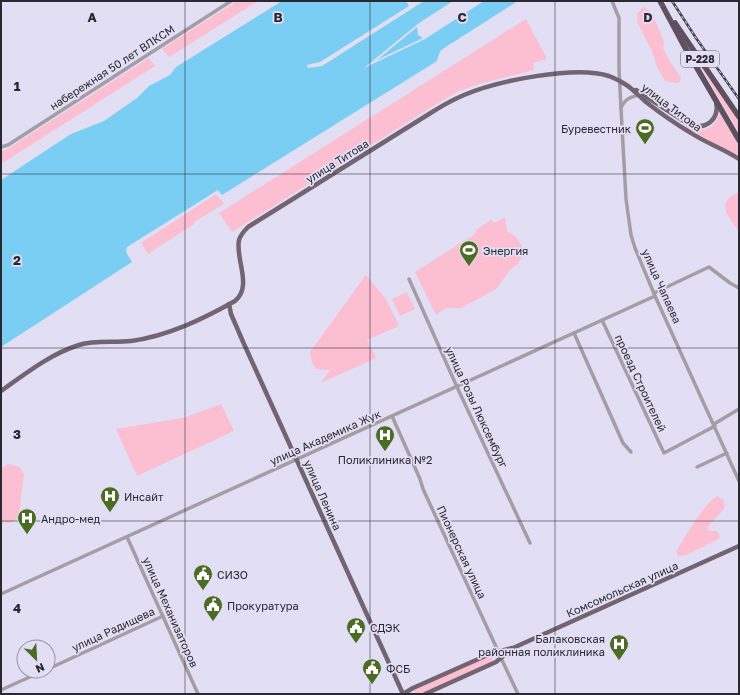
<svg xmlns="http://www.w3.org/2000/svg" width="740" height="695" font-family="'Golos Text',sans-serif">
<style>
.green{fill:#fbbfd1}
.water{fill:#7acef4}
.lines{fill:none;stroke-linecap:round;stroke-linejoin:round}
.minor{stroke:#a49da4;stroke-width:3.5}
.major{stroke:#726471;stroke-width:4.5}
.highway{stroke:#5f505f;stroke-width:5.5}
.rail-casing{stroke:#42404a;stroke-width:2.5}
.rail{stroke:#e2def4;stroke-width:1;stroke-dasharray:3;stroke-linecap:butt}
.grid{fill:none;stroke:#2a2830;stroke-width:1;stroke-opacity:0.55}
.labels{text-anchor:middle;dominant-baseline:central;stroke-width:3.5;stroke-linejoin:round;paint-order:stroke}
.shield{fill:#e2def4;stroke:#615f6b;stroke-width:1}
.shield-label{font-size:10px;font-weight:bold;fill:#2a2830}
.street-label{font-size:11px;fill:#2a2830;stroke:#e2def4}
.poi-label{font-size:11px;fill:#2a2830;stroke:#e2def4;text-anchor:start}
.grid-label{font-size:13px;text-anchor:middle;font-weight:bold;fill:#2a2830;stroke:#e2def4;stroke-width:3.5;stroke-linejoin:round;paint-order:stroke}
</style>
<rect width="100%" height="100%" fill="#e2def4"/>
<g class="green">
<polygon points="237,1 258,1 169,57 162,49"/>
<polygon points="643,7 649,10 655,20 664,42 663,48 669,60 681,78 680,82 675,83 665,81 657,67 652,51 638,24 637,14"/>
<polygon points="526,19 547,59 533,63 534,70 479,84 459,91 438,103 232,232 219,213"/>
<polygon points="688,44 739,121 739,133"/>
<polygon points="149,58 155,66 1,164 1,151 6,150"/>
<path d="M720,113L739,145V156L698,135L686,128L687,126C705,133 713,130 720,113Z"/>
<path d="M739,192V232C729,217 714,202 739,192Z"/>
<polygon points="216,194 224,204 194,222 194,224 148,254 141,243"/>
<polygon points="505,217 507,231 515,236 522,246 522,257 517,265 511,269 496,289 461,308 446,308 436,315 415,272 475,234 476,230 491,220 495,223"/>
<polygon points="366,275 386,299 399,326 367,340 376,358 323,382 322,381 330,370 316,369 312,363 310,352"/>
<polygon points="407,292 415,309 400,316 392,299"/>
<polygon points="221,404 234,431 137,476 116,429 183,418"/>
<path d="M8,464L19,467L24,474C23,482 22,490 21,497C20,510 20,527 1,522V468Z"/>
<path d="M718,496L723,500L725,506C722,514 713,519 708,527L709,531H717L720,536L719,539L686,555L679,556L677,555V550C685,537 705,501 718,496Z"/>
<polygon points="491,656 492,656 493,661 420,694 415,694 414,689"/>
</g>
<g class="water">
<polygon points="282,1 406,1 409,6 320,62 307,65 308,68 322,66 424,1 453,1 419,23 364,68 425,39 484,1 518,1 441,50 439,54 437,61 222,195 218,190 127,247 126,252 132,262 1,347 1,180 71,134 104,121 137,98 149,86 170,75 176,67"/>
<polygon points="417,27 418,35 423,38 377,60"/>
</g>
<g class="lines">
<g class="minor">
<polyline points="612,1 619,18 619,69 621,109 626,199 631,235 635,248 655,296 739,481"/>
<path d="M621,108C625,99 630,97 639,95"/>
<polyline points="1,147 8,145 231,1"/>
<polyline points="409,279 457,387 530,543"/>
<polyline points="654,293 709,267 730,283 739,288"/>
<polyline points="602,320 664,453 715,426"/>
<polyline points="574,333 623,443 631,452"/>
<polyline points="392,416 420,479 423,489 498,651"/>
<polyline points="714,424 739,409"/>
<polyline points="697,467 727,453"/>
<polyline points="127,537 198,694"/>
<polyline points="1,594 655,296"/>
<polyline points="501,658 518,694"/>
<polyline points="48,669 163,616"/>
<polyline points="1,690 43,671"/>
</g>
<g class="major">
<path d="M636,90L687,123C705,132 720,120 716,101"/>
<polyline points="229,304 231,314 244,344 403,694"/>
<path d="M1,391C25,374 50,354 79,345C95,340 114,343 131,341C168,336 203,319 235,301C253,286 235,259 239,240C241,234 244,231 248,227L429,114C440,107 452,100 464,95C497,81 575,65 609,76C627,83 633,90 646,102C660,113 676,124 691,133C706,143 724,149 739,159"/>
<polyline points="403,694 413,688 492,653 512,648"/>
<polyline points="425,694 496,662 513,648 739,546"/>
</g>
<g class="highway">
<polyline points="660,1 683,44 739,140"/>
<polyline points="675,23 739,117"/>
</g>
<g class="rail-casing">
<polyline id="rail" points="672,1 696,38 739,99"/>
</g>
<use href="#rail" class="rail"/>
</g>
<path class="grid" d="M185,1V694M370,1V694M555,1V694M1,174H739M1,348H739M1,521H739"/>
<defs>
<g id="stadium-pin" transform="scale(1)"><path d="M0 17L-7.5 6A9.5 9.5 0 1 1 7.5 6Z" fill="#4a6c23" stroke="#e2def4"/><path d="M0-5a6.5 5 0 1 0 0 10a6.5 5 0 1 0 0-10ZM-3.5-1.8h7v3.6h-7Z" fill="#fff"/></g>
<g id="hospital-pin" transform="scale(1)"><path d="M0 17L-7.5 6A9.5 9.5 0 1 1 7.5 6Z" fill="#4a6c23" stroke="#e2def4"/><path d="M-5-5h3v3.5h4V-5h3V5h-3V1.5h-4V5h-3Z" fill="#fff"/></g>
<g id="civic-pin" transform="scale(1)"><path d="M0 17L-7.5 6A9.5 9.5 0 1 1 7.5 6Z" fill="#4a6c23" stroke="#e2def4"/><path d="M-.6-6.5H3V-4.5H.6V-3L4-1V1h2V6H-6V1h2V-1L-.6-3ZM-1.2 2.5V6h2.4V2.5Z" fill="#fff"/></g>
</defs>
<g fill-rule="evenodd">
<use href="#stadium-pin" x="645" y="128"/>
<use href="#stadium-pin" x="469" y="250"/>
<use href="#hospital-pin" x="385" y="435"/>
<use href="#hospital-pin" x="110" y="496"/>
<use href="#hospital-pin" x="27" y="518"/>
<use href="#civic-pin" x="203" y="574"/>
<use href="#civic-pin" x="213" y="605"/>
<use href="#civic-pin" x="356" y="627"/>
<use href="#hospital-pin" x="619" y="644"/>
<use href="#civic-pin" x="372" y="668"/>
</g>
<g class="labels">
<rect class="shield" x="681" y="51" width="38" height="16" rx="3"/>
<g class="shield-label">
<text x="700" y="59">Р-228</text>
</g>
<g class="street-label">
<text transform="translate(112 67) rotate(-33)">набережная 50 лет ВЛКСМ</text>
<text transform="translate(672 107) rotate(37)">улица Титова</text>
<text transform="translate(337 161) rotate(-32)">улица Титова</text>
<text transform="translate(662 286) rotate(66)">улица Чапаева</text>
<text transform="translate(641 383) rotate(65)">проезд Строителей</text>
<text transform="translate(477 407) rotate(65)">улица Розы Люксембург</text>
<text transform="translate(325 437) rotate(-24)">улица Академика Жук</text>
<text transform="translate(323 495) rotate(66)">улица Ленина</text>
<text transform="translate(462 552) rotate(65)">Пионерская улица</text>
<text transform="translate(622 589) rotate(-24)">Комсомольская улица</text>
<text transform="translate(171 612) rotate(66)">улица Механизаторов</text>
<text transform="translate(113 629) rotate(-25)">улица Радищева</text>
</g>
<g class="poi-label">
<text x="631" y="128" text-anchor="end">Буревестник</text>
<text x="483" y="250">Энергия</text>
<text x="385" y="459" text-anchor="middle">Поликлиника №2</text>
<text x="124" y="496">Инсайт</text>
<text x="41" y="518">Андро-мед</text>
<text x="217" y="574">СИЗО</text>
<text x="227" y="605">Прокуратура</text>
<text x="370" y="627">СДЭК</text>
<text x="605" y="638" text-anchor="end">Балаковская<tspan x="605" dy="13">районная поликлиника</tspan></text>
<text x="386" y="668">ФСБ</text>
</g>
</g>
<g class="grid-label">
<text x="92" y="22">A</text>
<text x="278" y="22">B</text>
<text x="462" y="22">C</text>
<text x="648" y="22">D</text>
<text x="17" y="91">1</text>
<text x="17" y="265">2</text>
<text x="17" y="439">3</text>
<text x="17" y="613">4</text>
</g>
<rect width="740" height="695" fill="none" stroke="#2a2830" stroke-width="4"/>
<g transform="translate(36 659) rotate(156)"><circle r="19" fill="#e2def4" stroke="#9895a6"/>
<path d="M0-3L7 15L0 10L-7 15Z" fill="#4a6c23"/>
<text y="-6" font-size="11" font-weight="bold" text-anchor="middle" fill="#2a2830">N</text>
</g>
</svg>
